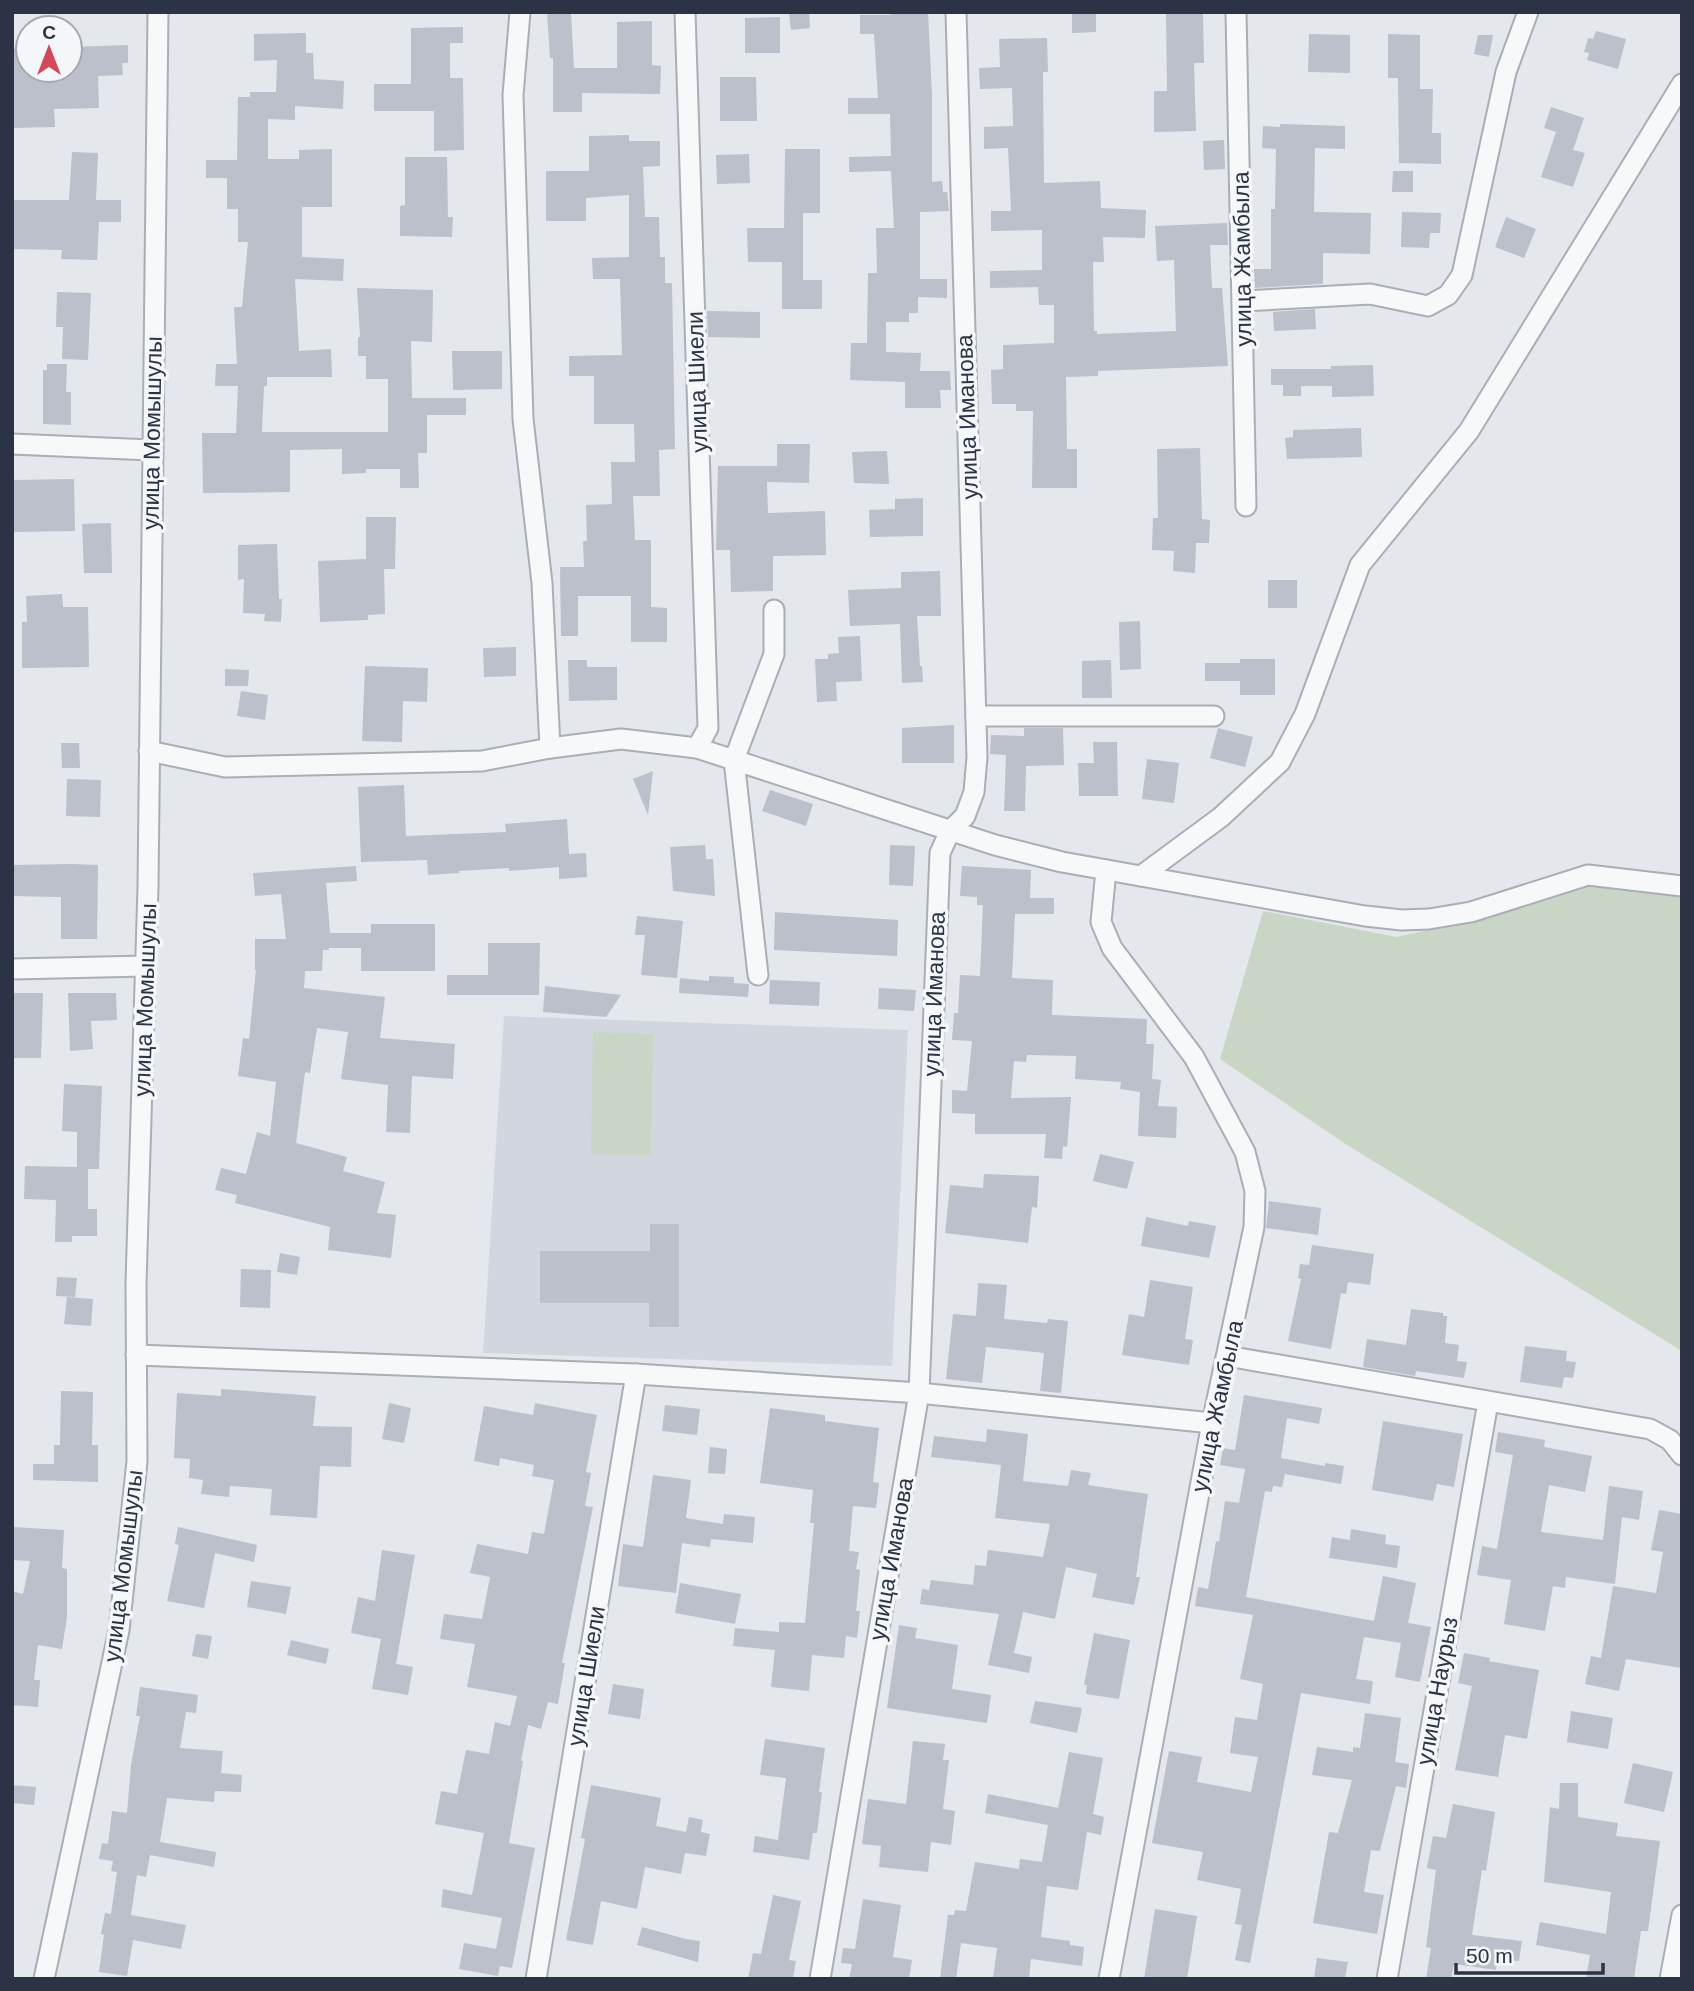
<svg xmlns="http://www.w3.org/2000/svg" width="1694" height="1991" font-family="Arial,sans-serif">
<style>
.built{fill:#d2d6de}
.green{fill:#c9d6c5}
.building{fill:#bbc0ca}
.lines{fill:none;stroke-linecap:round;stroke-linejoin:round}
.minor-casing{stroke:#a9aeb7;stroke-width:23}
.minor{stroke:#f7f8fa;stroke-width:19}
.labels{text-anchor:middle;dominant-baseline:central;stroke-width:7;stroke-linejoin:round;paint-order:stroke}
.street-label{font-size:23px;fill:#2b3445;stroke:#f4f6f9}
</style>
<rect width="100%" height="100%" fill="#e4e7ec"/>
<polygon class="built" points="504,1016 908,1030 892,1366 483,1353"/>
<g class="green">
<polygon points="1583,885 1682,897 1682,1351 1344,1143 1220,1059 1263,911 1397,937 1437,928"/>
<polygon points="593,1032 653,1034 651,1155 591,1154"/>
</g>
<g class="building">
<polygon points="547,12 571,12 574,68 617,68 617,22 652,21 652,65 661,66 660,94 582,93 582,112 553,112 553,58 550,58"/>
<polygon points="809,12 810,28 791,30 789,13"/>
<polygon points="890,12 928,12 932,96 932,182 942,181 943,192 947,192 949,211 920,212 920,279 947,279 947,298 918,297 918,313 909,313 909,322 886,322 886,352 921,353 920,371 950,371 951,390 940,390 941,408 905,408 905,382 850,380 851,343 867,343 868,273 877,273 876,228 894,228 891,171 849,172 849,157 891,156 890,114 848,114 848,98 878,98 874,34 860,34 860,15 890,15"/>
<polygon points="1072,12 1096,12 1096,32 1072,33"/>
<polygon points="1166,12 1203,12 1204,63 1194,63 1196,131 1154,132 1154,91 1167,91"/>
<polygon points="780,17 780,53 745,53 745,18"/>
<polygon points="463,27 463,43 450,43 450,78 463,78 464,150 434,151 434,111 374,111 374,84 411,84 411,28"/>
<polygon points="1596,31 1626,39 1618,69 1587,60 1589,53 1584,52 1588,38 1593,39"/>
<polygon points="306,33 306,53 313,53 314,79 344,81 343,109 295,106 295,120 268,119 268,159 299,159 299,150 332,149 332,207 302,207 302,257 344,259 343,281 295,279 299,351 331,349 332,377 267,377 267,386 264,386 262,432 388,432 388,379 366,379 366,356 358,356 358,337 360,337 357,288 433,290 432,342 411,341 412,398 466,398 466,415 427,415 427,453 418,453 419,488 400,488 400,469 366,469 366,473 342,474 342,449 290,450 290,492 203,493 202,433 236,433 238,386 215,386 216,364 237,364 234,307 242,307 248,242 238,242 238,209 227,209 227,178 206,178 206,160 237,160 238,97 250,97 250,92 276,92 277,60 254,61 254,34"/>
<polygon points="1309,34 1350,35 1350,73 1308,72"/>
<polygon points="1388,34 1420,35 1420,89 1433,89 1432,133 1441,133 1441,164 1399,163 1398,78 1388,78"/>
<polygon points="1478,35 1493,35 1489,57 1474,54"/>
<polygon points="1047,38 1048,72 1043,72 1044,183 1100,181 1101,208 1146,210 1145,238 1103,237 1104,262 1093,262 1094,331 1097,331 1097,334 1176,331 1174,260 1157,261 1155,226 1227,223 1228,245 1210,245 1212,288 1222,288 1228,366 1098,371 1098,376 1066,377 1067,449 1077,449 1077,488 1032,488 1033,411 1016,411 1016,404 992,404 991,370 1003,369 1003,345 1054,343 1054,305 1039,305 1038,287 990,288 990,271 1042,270 1042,230 991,231 991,211 1011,211 1008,148 984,149 984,127 1013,126 1012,88 980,89 979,68 1000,67 999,39"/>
<polygon points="128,45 128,63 122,63 123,75 98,76 99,108 54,109 55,127 12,128 12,49 28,48 28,70 70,70 70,47"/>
<polygon points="720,77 756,77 757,121 720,121"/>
<polygon points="1551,107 1584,118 1573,150 1585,153 1573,187 1541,177 1556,132 1544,128"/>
<polygon points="1280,124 1345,126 1345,149 1315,148 1314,212 1371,213 1370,254 1323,253 1323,284 1255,288 1254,269 1271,269 1271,209 1275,209 1276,149 1262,148 1263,126 1280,127"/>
<polygon points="629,135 629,141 660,141 660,166 643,167 645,217 659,217 660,257 665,257 665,283 672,283 675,449 659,450 660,496 633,496 635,540 651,540 651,607 667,608 667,642 631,642 631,596 578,596 578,636 561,636 560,567 584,567 583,541 587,541 586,505 612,504 611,462 635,462 634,424 594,424 594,376 569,376 569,356 622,355 620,279 593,279 592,258 629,257 629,195 586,198 586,221 546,221 546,171 589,171 589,136"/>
<polygon points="1224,140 1225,169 1204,170 1203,141"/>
<polygon points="785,149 820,149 820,213 803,213 803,280 822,280 822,309 782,309 782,262 748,262 747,228 784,228"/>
<polygon points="72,152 98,153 96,200 121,200 121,222 99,222 97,260 61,259 62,250 12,249 12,200 69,200"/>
<polygon points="749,154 750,183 717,184 716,155"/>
<polygon points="405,157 447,157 448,217 453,217 452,237 400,236 400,206 405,205"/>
<polygon points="1393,171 1413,171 1413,192 1392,192"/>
<polygon points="1402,212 1441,213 1440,233 1430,233 1429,248 1401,247"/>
<polygon points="1506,217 1536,229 1524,258 1495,247"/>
<polygon points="57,292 91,293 88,360 62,359 63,327 56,327"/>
<polygon points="1315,309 1316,329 1274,331 1273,312"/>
<polygon points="707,311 760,312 760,338 708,337"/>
<polygon points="452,351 502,351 502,389 453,390"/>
<polygon points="47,364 67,364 66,392 71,392 71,425 43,424 43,370 47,370"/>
<polygon points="1373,365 1374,396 1332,397 1332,386 1301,386 1301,396 1283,396 1283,385 1271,385 1271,369 1331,369 1331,366"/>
<polygon points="1361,428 1362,457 1287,459 1285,438 1293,437 1293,430"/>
<polygon points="777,444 810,444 809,483 767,482 768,513 825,511 826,555 773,556 773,591 731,592 730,550 716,550 718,466 777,466"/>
<polygon points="1200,448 1202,519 1210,520 1209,543 1196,543 1195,573 1173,571 1174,551 1152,550 1153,518 1158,518 1157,449"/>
<polygon points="887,451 889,484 854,483 852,452"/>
<polygon points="74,479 75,531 12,532 12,480"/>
<polygon points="923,498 923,536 870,537 869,510 895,509 895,499"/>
<polygon points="366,517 396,517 395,569 384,569 385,614 368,615 368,620 320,622 318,561 366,559"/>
<polygon points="111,523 112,573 84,573 82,524"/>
<polygon points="277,544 279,599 282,599 281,622 264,621 265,614 243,613 244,579 238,580 238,545"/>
<polygon points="940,571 941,616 917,616 920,666 922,666 923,682 902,683 900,624 850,626 848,590 901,588 901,572"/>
<rect x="1268" y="580" width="29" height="28"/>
<polygon points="62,594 63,607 88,607 89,667 22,668 22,622 27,622 26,596"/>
<polygon points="1140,621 1141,669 1120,670 1119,622"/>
<polygon points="860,636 862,681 836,682 837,701 817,702 815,659 828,659 828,654 839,653 838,637"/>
<polygon points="516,647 516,676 484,677 483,648"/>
<polygon points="1240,659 1275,659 1275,695 1240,695 1240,681 1205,681 1205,663 1240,663"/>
<polygon points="568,660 587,660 587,667 617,667 617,700 569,701"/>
<polygon points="1111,660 1112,698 1082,698 1082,661"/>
<polygon points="365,666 428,668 427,702 403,701 402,742 362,741"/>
<polygon points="225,669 249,670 248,686 225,686"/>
<polygon points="241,691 268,695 265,720 237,716"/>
<polygon points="954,725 954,763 902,763 902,728"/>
<polygon points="1024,728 1063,728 1064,765 1026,766 1025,811 1004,811 1006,755 990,754 991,735 1024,736"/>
<polygon points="1218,728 1253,737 1245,767 1210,758"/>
<polygon points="1093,742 1117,742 1118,796 1079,796 1078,763 1094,763"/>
<polygon points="61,743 79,743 80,768 62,768"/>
<polygon points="1147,759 1179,763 1174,803 1142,799"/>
<polygon points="653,771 648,815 633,779"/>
<polygon points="67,779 101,780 100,817 66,816"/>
<polygon points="404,785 406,836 506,832 505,824 567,819 569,854 586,853 587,877 559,879 559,867 509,871 509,868 459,871 459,873 428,875 427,860 361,862 358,787"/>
<polygon points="770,790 813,804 806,826 762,811"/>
<polygon points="705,845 706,859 713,859 715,896 673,891 670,847"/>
<polygon points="890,845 915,846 913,886 889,885"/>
<polygon points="72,864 98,865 97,939 61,939 61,897 12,896 12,865"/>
<polygon points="356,866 357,881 326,883 330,933 371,933 371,924 435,924 435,971 361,971 361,948 329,948 329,950 323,950 322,971 305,971 304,988 385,997 380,1038 455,1044 453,1079 412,1076 410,1133 386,1132 388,1085 341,1079 348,1032 317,1028 310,1073 305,1072 296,1143 347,1157 343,1171 385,1182 377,1213 396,1215 391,1258 328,1250 330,1227 235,1203 237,1195 215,1190 221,1168 246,1174 257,1132 270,1136 276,1082 238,1076 243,1038 249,1039 256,970 255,970 255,939 286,939 281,894 255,896 253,873"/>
<polygon points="962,866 1031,870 1030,898 1054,898 1054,914 1015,914 1012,978 1053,980 1052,1015 1147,1019 1146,1044 1154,1044 1152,1079 1161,1080 1158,1106 1177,1107 1176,1138 1138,1136 1140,1092 1120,1089 1121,1082 1075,1079 1076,1056 1027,1055 1026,1062 1014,1061 1011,1098 1071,1097 1067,1147 1063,1146 1062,1159 1044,1158 1046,1134 975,1134 975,1114 952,1113 952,1090 967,1091 972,1041 952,1040 954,1013 958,1013 960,975 980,976 983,905 977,905 977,897 960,896"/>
<polygon points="775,912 898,920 897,956 774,950"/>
<polygon points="637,916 683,921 677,978 641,975 645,935 635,935"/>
<polygon points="488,943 540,943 539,995 447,995 447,975 488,975"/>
<polygon points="709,976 734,977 734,983 749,984 748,997 679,993 680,978 709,981"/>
<polygon points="770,980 820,982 819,1006 769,1004"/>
<polygon points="545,986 621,995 606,1017 543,1012"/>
<polygon points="879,988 916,990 914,1011 878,1009"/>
<polygon points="12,993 43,993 41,1058 12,1058"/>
<polygon points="68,993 116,993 117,1020 91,1021 93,1049 70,1051"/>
<polygon points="64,1084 102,1086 99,1169 88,1169 88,1209 97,1209 97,1236 72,1236 72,1242 55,1242 56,1200 24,1199 25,1166 77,1167 77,1132 62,1131"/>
<polygon points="1100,1154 1134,1162 1127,1189 1093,1181"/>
<polygon points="984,1174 1039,1176 1037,1208 1032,1207 1028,1243 945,1233 950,1185 983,1188"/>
<polygon points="1269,1201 1321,1208 1318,1235 1266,1228"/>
<polygon points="1146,1217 1188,1226 1189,1221 1216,1226 1209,1258 1141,1246"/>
<polygon points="650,1224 679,1224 679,1327 649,1327 649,1303 540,1303 540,1251 650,1251"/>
<polygon points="1312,1245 1374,1254 1370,1285 1348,1282 1346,1294 1341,1293 1331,1349 1288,1341 1301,1279 1298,1278 1300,1264 1309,1265"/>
<polygon points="280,1253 300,1257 297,1275 277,1272"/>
<polygon points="241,1269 271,1270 270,1308 240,1307"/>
<polygon points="57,1277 77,1278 75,1297 56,1296"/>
<polygon points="1150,1280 1193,1287 1185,1339 1193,1340 1189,1365 1122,1355 1129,1314 1144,1317"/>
<polygon points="978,1283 1007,1285 1004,1319 1047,1323 1048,1319 1068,1321 1061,1393 1040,1391 1044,1353 986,1347 982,1383 946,1379 953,1314 976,1316"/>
<polygon points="67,1297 93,1299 91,1326 64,1324"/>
<polygon points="1411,1309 1443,1313 1443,1316 1447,1316 1445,1343 1459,1345 1457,1361 1467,1362 1464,1378 1416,1371 1415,1376 1363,1367 1367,1339 1406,1345"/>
<polygon points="1525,1346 1567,1351 1566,1361 1576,1362 1573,1378 1564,1377 1562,1388 1520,1382"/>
<polygon points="221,1389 316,1396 313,1426 352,1427 351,1467 320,1466 317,1518 270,1515 272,1489 230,1486 229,1497 201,1494 203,1480 189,1478 190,1459 174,1458 177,1393 221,1396"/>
<polygon points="61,1391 93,1392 92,1445 98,1445 98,1482 33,1480 33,1464 54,1464 54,1445 60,1445"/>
<polygon points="1244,1395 1322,1408 1319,1424 1287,1418 1281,1458 1325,1466 1325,1463 1344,1466 1341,1484 1285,1474 1282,1487 1273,1486 1272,1492 1265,1491 1246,1597 1374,1621 1383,1576 1416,1583 1408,1623 1431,1627 1420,1682 1395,1677 1401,1643 1364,1637 1356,1679 1373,1681 1370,1704 1301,1693 1250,1963 1235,1960 1242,1925 1235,1924 1241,1889 1197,1880 1203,1852 1152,1843 1169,1751 1202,1757 1197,1782 1251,1792 1258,1757 1230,1753 1235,1717 1257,1720 1263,1684 1240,1679 1253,1615 1195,1606 1198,1587 1208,1589 1216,1541 1219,1542 1225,1501 1239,1503 1245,1469 1220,1465 1223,1448 1235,1450"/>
<polygon points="389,1403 411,1408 404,1443 382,1439"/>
<polygon points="535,1403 597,1415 586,1472 591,1473 585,1506 593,1507 562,1663 565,1663 558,1704 548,1702 541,1729 528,1725 521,1761 523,1761 509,1843 535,1848 512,1968 500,1966 498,1976 459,1969 464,1943 496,1949 502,1918 441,1907 443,1889 472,1895 484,1833 435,1824 441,1791 457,1794 466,1750 489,1754 495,1722 510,1726 517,1696 467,1687 475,1644 440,1639 444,1614 482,1619 490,1577 470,1573 477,1544 528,1554 532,1532 544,1534 554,1480 532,1476 534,1465 500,1458 499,1466 474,1461 484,1406 533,1415"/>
<polygon points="665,1405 700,1409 697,1435 662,1431"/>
<polygon points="770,1408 825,1415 825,1421 879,1428 873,1482 879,1483 876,1508 853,1506 849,1551 859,1552 856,1569 860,1570 856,1611 860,1611 857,1638 846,1636 844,1658 812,1655 809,1691 771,1687 775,1650 733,1646 735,1628 779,1632 779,1622 805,1623 814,1523 810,1523 813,1490 760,1483"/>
<polygon points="1383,1421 1463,1434 1454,1487 1437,1484 1433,1501 1372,1490"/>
<polygon points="987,1429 1028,1434 1023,1481 1068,1486 1071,1470 1091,1473 1088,1485 1148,1494 1136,1577 1140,1577 1134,1605 1092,1597 1097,1574 1066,1567 1055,1619 1023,1612 1014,1653 1032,1657 1029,1673 988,1665 999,1614 920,1604 922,1589 929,1590 931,1580 973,1585 975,1565 986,1566 988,1550 1043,1557 1050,1524 995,1518 1001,1465 931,1457 934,1436 986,1442"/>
<polygon points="1498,1432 1545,1440 1544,1447 1592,1456 1585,1492 1549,1485 1541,1532 1603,1540 1609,1486 1643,1491 1639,1520 1622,1517 1615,1584 1566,1577 1565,1588 1553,1586 1545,1631 1504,1624 1511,1580 1477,1575 1482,1546 1497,1549 1513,1455 1495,1452"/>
<polygon points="710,1447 727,1449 725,1474 708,1473"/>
<polygon points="653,1475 691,1480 686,1518 723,1524 724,1514 755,1517 753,1543 711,1539 710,1547 682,1543 676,1593 618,1586 623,1544 643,1547"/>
<polygon points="1659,1510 1682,1514 1682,1668 1626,1659 1619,1691 1585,1684 1591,1656 1601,1658 1613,1586 1656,1593 1663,1552 1651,1550"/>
<polygon points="12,1527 64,1530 62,1568 67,1569 67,1617 62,1649 38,1645 34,1680 40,1680 38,1707 12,1705 12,1591 23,1594 30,1561 12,1560"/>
<polygon points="178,1527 257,1545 254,1562 215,1553 204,1608 167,1601 179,1545 175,1544"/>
<polygon points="1351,1529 1386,1535 1385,1544 1400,1546 1397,1568 1329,1558 1332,1537 1350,1540"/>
<polygon points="382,1550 415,1555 396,1664 413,1667 408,1695 372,1689 381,1639 351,1633 358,1597 375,1601"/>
<polygon points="251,1581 291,1587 286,1614 247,1607"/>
<polygon points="680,1583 741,1594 735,1624 675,1613"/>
<polygon points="899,1625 917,1628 915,1638 958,1645 952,1689 991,1695 987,1723 887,1708"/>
<polygon points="1094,1633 1130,1640 1119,1699 1086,1694 1087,1685 1084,1685"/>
<polygon points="196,1634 212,1636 208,1659 192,1656"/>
<polygon points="291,1640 329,1649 326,1664 287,1655"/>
<polygon points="1464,1653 1490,1658 1489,1661 1539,1670 1527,1739 1505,1735 1498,1777 1455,1770 1472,1686 1458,1683"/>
<polygon points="613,1684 644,1689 640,1719 608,1714"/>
<polygon points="140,1687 198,1695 196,1713 186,1712 180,1748 223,1751 221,1773 242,1775 241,1792 215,1791 214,1802 167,1798 160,1842 216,1852 214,1867 150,1855 146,1877 137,1875 131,1915 186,1925 181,1949 133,1940 127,1976 99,1972 104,1935 101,1934 105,1913 111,1914 117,1872 111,1871 113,1861 99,1859 102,1843 108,1844 112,1811 127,1813 131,1765 140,1716 136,1716"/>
<polygon points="1035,1701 1082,1708 1077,1733 1030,1723"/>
<polygon points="1571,1711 1613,1718 1608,1749 1567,1742"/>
<polygon points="1365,1713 1401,1718 1395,1762 1409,1764 1406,1788 1396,1786 1380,1851 1371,1850 1364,1892 1384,1895 1377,1934 1313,1923 1329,1832 1338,1833 1352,1780 1312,1775 1317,1747 1353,1752 1353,1747 1360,1748"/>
<polygon points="765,1739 825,1748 819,1792 822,1792 817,1833 813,1833 809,1860 753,1852 755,1836 778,1840 786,1778 760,1775"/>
<polygon points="913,1741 945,1744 943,1760 949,1760 943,1809 955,1811 951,1845 931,1842 928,1872 879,1867 881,1846 862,1844 868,1799 906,1804"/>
<polygon points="1069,1752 1103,1758 1093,1814 1104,1817 1101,1835 1087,1832 1078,1890 1047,1886 1041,1937 1070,1941 1070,1945 1084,1947 1082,1966 1031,1959 1029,1979 993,1979 997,1948 961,1943 956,1979 940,1979 948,1915 954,1915 955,1910 966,1911 975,1862 1019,1869 1020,1859 1042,1862 1048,1825 985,1813 988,1794 1058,1808"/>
<polygon points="1633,1763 1673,1772 1664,1812 1624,1803"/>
<polygon points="1560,1783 1578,1783 1578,1817 1618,1823 1616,1836 1660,1841 1648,1931 1641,1931 1634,1979 1586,1979 1590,1955 1536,1945 1540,1922 1606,1934 1611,1892 1544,1882 1550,1807 1559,1809"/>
<polygon points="12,1785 36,1787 34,1805 12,1803"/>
<polygon points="591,1785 661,1798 656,1826 686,1832 689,1817 703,1820 701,1832 710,1834 706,1856 685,1853 681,1874 645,1867 637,1909 601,1901 593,1945 566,1940 585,1839 581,1838"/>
<polygon points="1453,1804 1495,1812 1486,1871 1482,1870 1472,1935 1522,1941 1519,1961 1497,1959 1496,1970 1454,1964 1451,1979 1426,1979 1431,1948 1426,1947 1436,1870 1427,1868 1433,1836 1446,1838"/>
<polygon points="773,1895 801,1901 789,1960 796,1961 793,1979 748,1979 753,1953 761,1954"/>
<polygon points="863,1899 901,1905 893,1957 912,1960 909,1979 849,1979 852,1964 841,1963 843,1948 855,1949"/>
<polygon points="1155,1909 1197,1916 1187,1979 1144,1979"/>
<polygon points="642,1927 686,1939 700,1941 698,1962 637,1945"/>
<polygon points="1317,1958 1348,1962 1345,1979 1314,1979"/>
</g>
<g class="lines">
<g class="minor-casing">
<g id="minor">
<polyline points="520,12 513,95 523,419 542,583 550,748"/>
<polyline points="685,12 708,728 697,748"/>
<polyline points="1236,12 1246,506"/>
<polyline points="1244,301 1370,294 1428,306 1448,295 1462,275 1506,72 1528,12"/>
<polyline points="12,444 151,450"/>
<polyline points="976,716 1214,716"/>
<polyline points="149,751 225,767 482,761 550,748 621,739 697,748 995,845 1062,862 1365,916 1402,920 1429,919 1471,912 1588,875 1682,886"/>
<polyline points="1106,870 1101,922 1112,948 1194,1057 1245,1152 1255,1191 1254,1227 1212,1423 1109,1979"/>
<polyline points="1141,876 1221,817 1280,762 1305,714 1360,565 1469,431 1682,84"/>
<polyline points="12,969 146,966"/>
<polyline points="758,975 734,760 774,654 774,610"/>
<polyline points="136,1355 636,1374 919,1393 1212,1423"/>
<polyline points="1227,1356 1650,1429 1670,1440 1682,1455"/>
<polyline points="44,1979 119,1630 137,1461 136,1283 148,887 158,12"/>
<polyline points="536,1979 636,1374"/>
<polyline points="820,1979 919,1393 940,853 950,831 965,816 974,792 977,757 956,12"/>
<polyline points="1387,1979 1488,1402"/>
<polyline points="1670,1979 1682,1915"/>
</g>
</g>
<use href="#minor" class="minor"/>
</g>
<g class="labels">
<g class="street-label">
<text transform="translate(1242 259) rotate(-91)">улица Жамбыла</text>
<text transform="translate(697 382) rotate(-92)">улица Шиели</text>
<text transform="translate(967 417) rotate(-92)">улица Иманова</text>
<text transform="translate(152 433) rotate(-89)">улица Момышулы</text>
<text transform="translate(934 994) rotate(-88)">улица Иманова</text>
<text transform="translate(145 1000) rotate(-88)">улица Момышулы</text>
<text transform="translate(1217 1406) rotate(-78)">улица Жамбыла</text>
<text transform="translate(891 1559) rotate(-80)">улица Иманова</text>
<text transform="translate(123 1566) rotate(-83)">улица Момышулы</text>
<text transform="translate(586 1676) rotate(-81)">улица Шиели</text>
<text transform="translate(1437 1691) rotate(-80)">улица Наурыз</text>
</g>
</g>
<rect width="1694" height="1991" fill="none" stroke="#2b3445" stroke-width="28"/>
<g transform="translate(49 49)"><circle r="33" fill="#f4f6f9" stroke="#a4a8b1" stroke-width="2"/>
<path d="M0-5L12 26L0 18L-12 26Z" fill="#d1495b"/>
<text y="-10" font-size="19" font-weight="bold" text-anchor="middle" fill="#2b3445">С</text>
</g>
<path d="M1456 1963v10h147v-10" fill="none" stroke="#2b3445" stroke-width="3.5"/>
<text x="1466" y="1963" font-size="21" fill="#2b3445" stroke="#f4f6f9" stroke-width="5" paint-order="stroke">50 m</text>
</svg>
